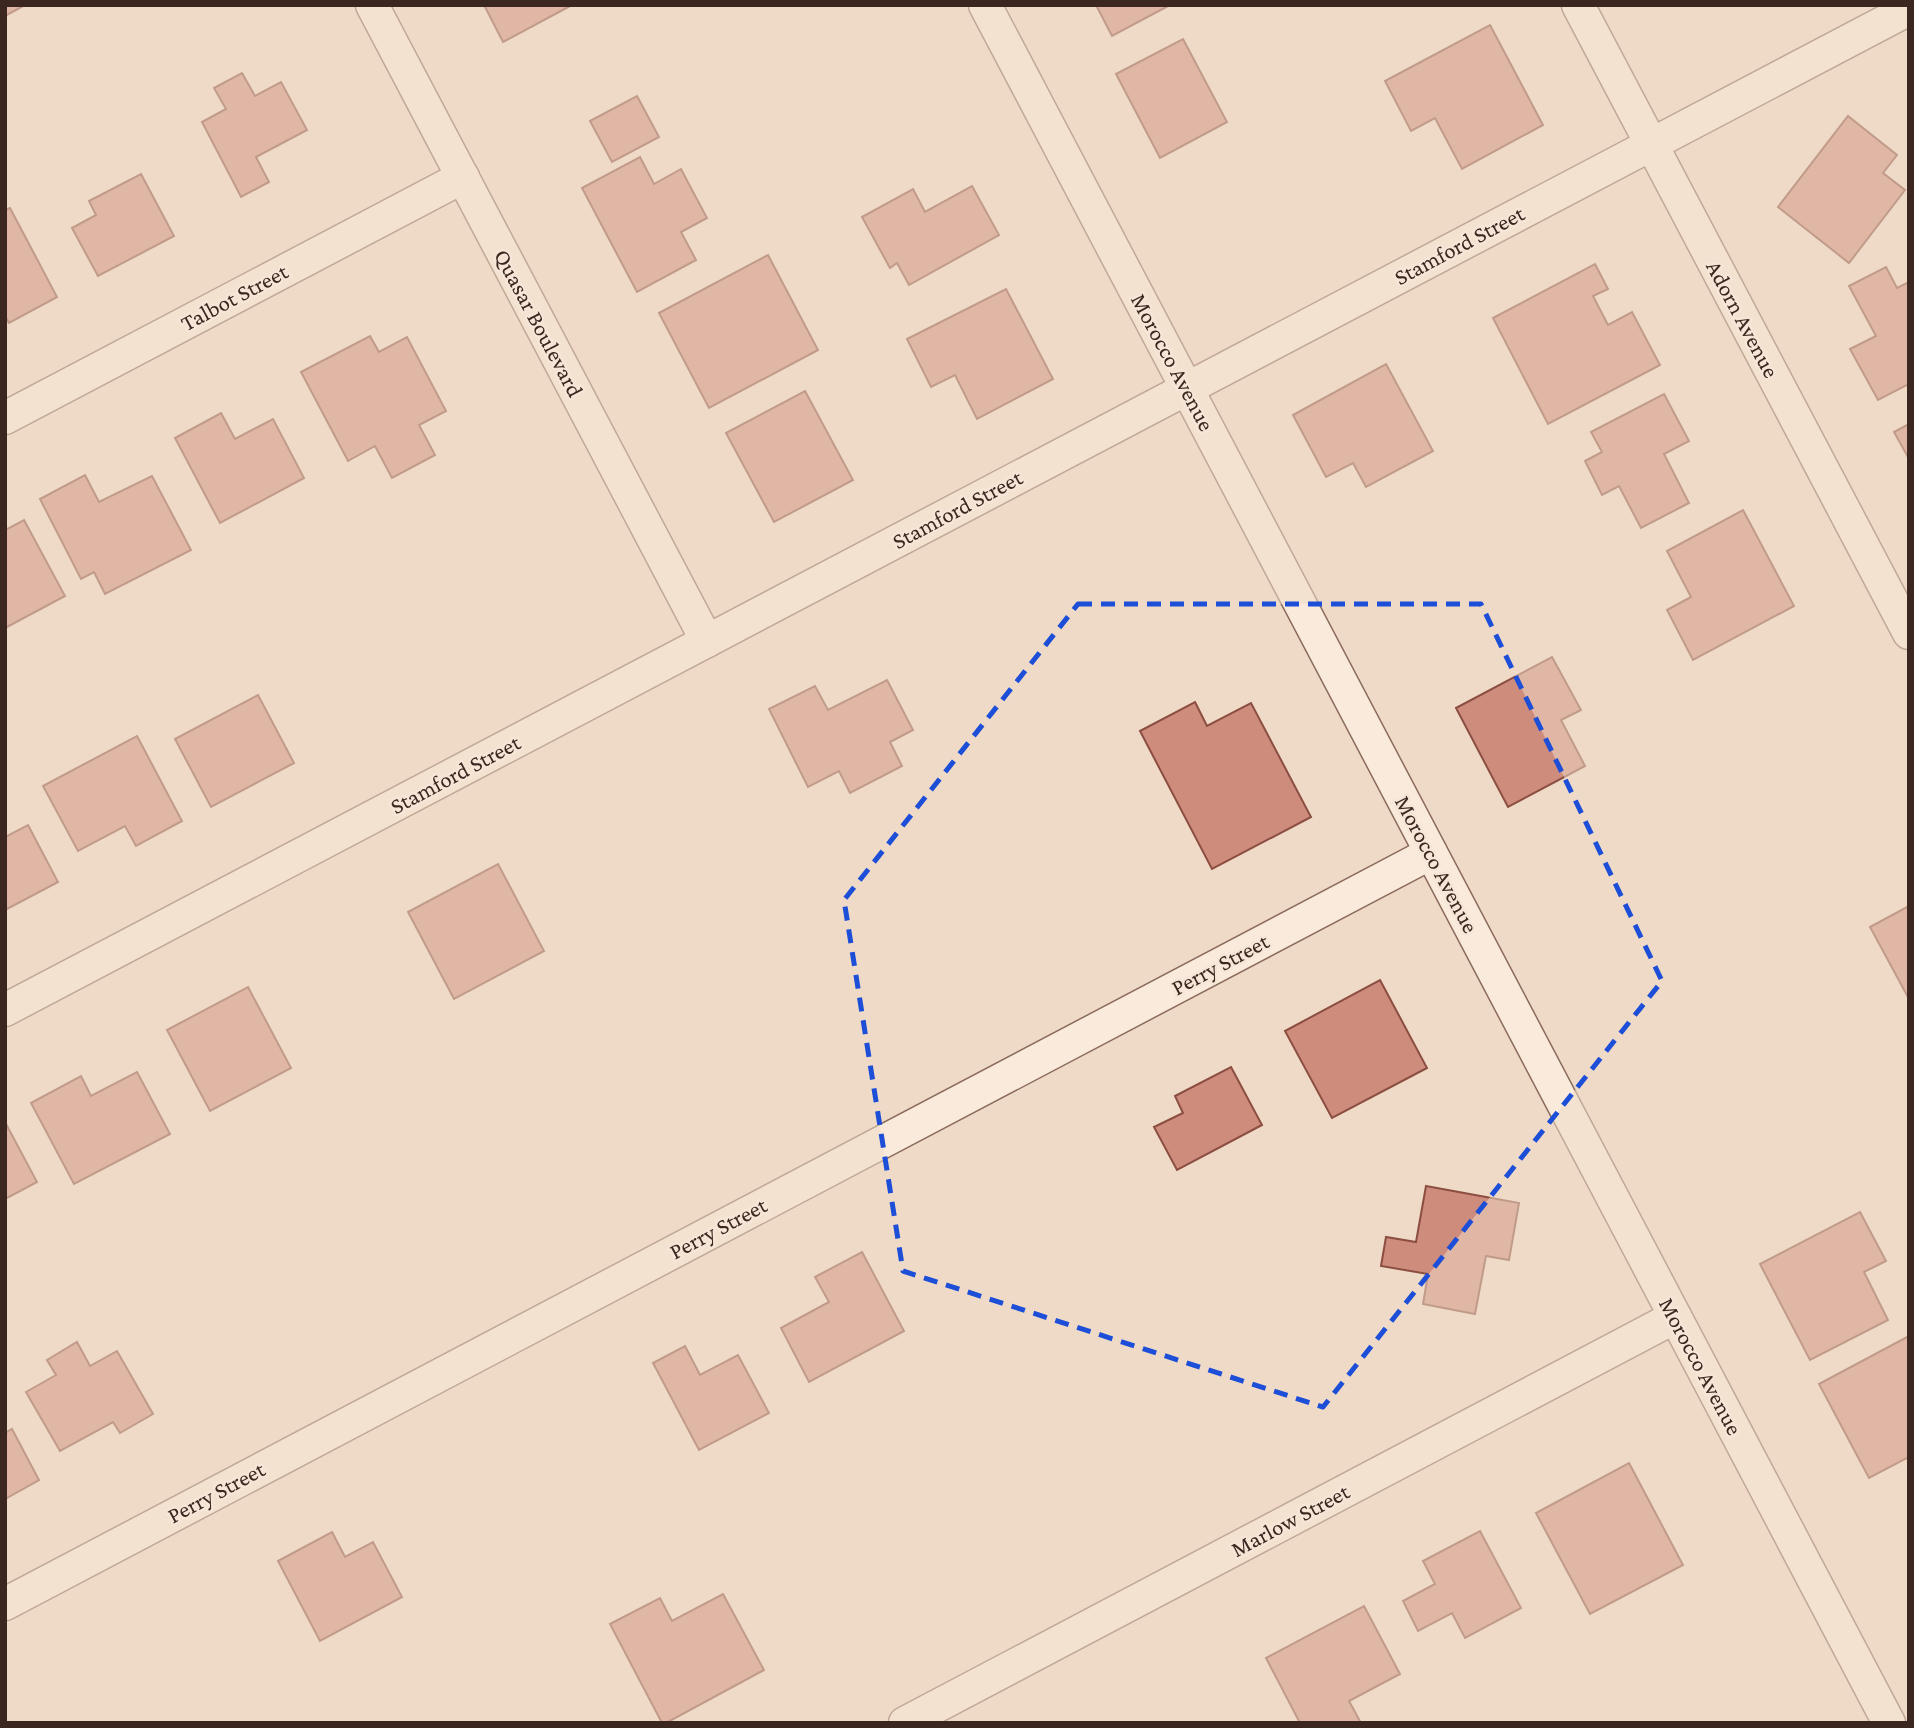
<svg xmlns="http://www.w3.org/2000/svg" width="1914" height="1728" font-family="'Crimson Pro',serif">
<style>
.building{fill:#ce8c7d;stroke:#8b4e41;stroke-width:2}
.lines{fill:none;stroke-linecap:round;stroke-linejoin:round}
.minor-casing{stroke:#8b6b5c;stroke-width:35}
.minor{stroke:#f9eadb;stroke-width:32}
.marked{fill:none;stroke:#1d4ed8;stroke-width:5;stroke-dasharray:14 9;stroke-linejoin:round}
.labels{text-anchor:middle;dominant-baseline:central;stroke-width:5;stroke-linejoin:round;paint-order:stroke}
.street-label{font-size:23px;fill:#3c2720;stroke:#f6e6d7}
</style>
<rect width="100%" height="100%" fill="#efdac7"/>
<g class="building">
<polygon points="5,5 25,5 5,16"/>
<polygon points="484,5 572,5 503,42"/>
<polygon points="1096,5 1170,5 1112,36"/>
<polygon points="1490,25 1543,125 1462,169 1435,118 1411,131 1385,81"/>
<polygon points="1183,39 1227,122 1160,158 1116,74"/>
<polygon points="242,73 255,96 281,82 307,130 256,157 269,182 241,197 202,122 226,109 214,88"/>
<polygon points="637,96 659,137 612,162 590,121"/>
<polygon points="1848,116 1897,155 1883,173 1905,190 1849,263 1778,207"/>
<polygon points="640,157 654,184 681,169 707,218 681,232 696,260 637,292 582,188"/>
<polygon points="141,174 174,236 98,276 72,228 96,215 89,201"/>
<polygon points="972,186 999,235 909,285 897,263 890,268 862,217 913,189 925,212"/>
<polygon points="10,208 57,297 9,323 5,316 5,210"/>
<polygon points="768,255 818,350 709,408 659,313"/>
<polygon points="1595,264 1608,289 1593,296 1608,325 1632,312 1660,365 1548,424 1493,318"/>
<polygon points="1886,267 1897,288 1909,282 1909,384 1878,400 1850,349 1876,336 1849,286"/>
<polygon points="1006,289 1053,379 977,419 955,375 931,387 907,339"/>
<polygon points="370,336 379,352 407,337 446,411 419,425 435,455 392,478 375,446 348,461 301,372"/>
<polygon points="1386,364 1433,451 1366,487 1353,463 1326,477 1293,415"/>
<polygon points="805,391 853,480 774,522 726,433"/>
<polygon points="1664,394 1689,441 1664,454 1689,503 1641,528 1619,486 1602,495 1585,461 1602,452 1591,432"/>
<polygon points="221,413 235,439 273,419 304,478 220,523 175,438"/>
<polygon points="1909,424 1909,459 1894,432"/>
<polygon points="85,475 99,502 152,476 191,550 105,594 94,572 81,579 40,499"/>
<polygon points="1743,510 1794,606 1693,660 1667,610 1691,597 1667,551"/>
<polygon points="24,520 65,596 5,628 5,530"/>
<polygon points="1552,657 1581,710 1561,720 1585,766 1508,807 1456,708"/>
<polygon points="887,680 913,730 890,742 902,766 850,793 839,771 808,787 769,709 815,686 828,710"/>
<polygon points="258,695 294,763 211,807 175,739"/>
<polygon points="1195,702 1207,726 1251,703 1311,817 1212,869 1140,731"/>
<polygon points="137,736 182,821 136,846 125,826 78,851 43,786"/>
<polygon points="28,825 58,882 5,910 5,837"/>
<polygon points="498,864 544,951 454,999 408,912"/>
<polygon points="1909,906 1909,999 1870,927"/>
<polygon points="1380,980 1427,1068 1332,1118 1285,1031"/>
<polygon points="248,987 291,1068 210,1111 167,1030"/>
<polygon points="1231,1067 1262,1125 1177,1170 1154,1127 1183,1113 1175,1096"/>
<polygon points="137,1072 170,1134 74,1184 31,1103 81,1076 91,1096"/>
<polygon points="5,1122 37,1182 5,1199"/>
<polygon points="1426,1186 1519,1203 1509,1260 1486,1256 1475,1314 1423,1304 1428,1274 1381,1266 1386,1237 1416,1242"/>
<polygon points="1860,1212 1886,1261 1864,1272 1888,1320 1810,1360 1760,1264"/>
<polygon points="862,1252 904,1331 809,1382 781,1328 829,1302 815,1277"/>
<polygon points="1909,1336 1909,1457 1869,1478 1819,1384"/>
<polygon points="77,1342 90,1366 117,1351 153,1414 120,1433 113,1422 60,1451 26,1392 56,1375 47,1360"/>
<polygon points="685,1346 700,1375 738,1355 769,1413 699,1450 653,1363"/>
<polygon points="12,1429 39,1480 5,1499 5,1433"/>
<polygon points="1629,1463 1683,1565 1590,1614 1536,1513"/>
<polygon points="1480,1531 1521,1608 1465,1638 1452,1613 1418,1631 1403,1601 1435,1584 1423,1561"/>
<polygon points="332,1532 345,1557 373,1542 402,1597 320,1641 278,1561"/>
<polygon points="723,1594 764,1670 666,1723 662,1723 610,1624 660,1598 672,1621"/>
<polygon points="1364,1606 1400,1674 1349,1701 1361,1723 1300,1723 1266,1658"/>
</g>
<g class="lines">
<g class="minor-casing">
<g id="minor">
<polyline points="372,5 707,641"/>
<polyline points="985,5 1889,1723"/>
<polyline points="1578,5 1909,633"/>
<polyline points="5,418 463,177"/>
<polyline points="5,1010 1909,9"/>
<polyline points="5,1604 1431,853"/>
<polyline points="905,1723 1675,1317"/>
</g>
</g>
<use href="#minor" class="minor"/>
</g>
<path d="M0 0H1914V1728H0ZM1078,604H1481L1662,981L1323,1407L903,1271L844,900Z" fill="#efdac7" fill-opacity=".55" fill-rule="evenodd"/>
<path class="marked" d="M1078,604H1481L1662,981L1323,1407L903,1271L844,900Z"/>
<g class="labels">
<g class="street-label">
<text transform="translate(1459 245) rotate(-28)">Stamford Street</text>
<text transform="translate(234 297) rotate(-28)">Talbot Street</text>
<text transform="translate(1743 319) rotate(62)">Adorn Avenue</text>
<text transform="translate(539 323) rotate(62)">Quasar Boulevard</text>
<text transform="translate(1173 362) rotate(62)">Morocco Avenue</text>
<text transform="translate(957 509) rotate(-28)">Stamford Street</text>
<text transform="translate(455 774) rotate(-28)">Stamford Street</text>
<text transform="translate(1437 864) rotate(62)">Morocco Avenue</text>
<text transform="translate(1220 964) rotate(-28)">Perry Street</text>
<text transform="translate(718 1228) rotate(-28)">Perry Street</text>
<text transform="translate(1701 1366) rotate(62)">Morocco Avenue</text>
<text transform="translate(216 1492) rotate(-28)">Perry Street</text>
<text transform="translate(1290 1520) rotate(-28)">Marlow Street</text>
</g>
</g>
<rect width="1914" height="1728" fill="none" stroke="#3c2720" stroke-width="14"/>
</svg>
